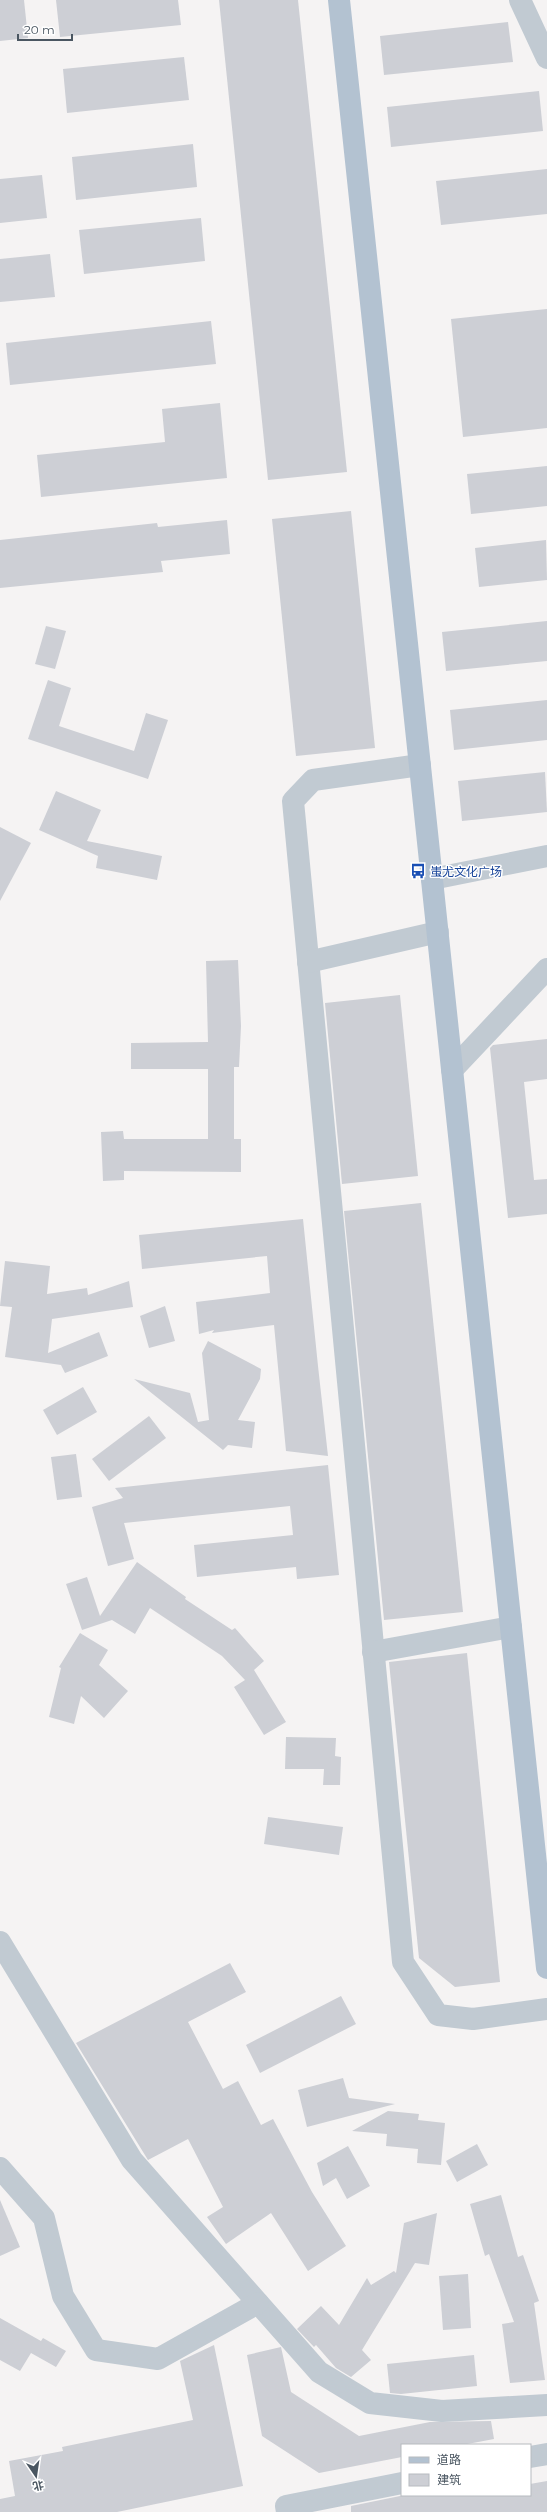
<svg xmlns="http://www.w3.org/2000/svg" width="547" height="2512" font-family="Montserrat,'Noto Sans SC',sans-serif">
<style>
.building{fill:#cdcfd5}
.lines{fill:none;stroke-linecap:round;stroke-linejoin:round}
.minor{stroke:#c1cad2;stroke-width:22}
.major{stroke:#b3c2d1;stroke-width:22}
.labels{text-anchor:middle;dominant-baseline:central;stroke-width:3;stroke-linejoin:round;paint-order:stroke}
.transit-label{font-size:12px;fill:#164399;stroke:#fff;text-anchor:start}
</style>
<rect width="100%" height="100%" fill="#f5f3f3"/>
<g class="building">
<polygon points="0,0 24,0 28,38 0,41"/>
<polygon points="56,0 178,0 181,25 60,37"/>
<polygon points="219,0 298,0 347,472 268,480"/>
<polygon points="508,22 513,62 384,75 380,36"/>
<polygon points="184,57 189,100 67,113 63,69"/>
<polygon points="539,91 543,131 391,147 387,107"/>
<polygon points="193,144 197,187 76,200 72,157"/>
<polygon points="547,169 547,214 441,225 436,181"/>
<polygon points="42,175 47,218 0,223 0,179"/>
<polygon points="201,218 205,261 84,274 79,230"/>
<polygon points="50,254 55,297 0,302 0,259"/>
<polygon points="547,309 547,428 463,437 451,319"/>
<polygon points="211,321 216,364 10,385 6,343"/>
<polygon points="220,403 227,478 41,497 37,455 165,442 162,409"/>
<polygon points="547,466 547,506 471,514 467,474"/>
<polygon points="351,511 375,748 296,756 272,519"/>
<polygon points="227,520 230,554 161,561 163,572 0,588 0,540 157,523 158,527"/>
<polygon points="546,540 547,580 479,587 475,548"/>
<polygon points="547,621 547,661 446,671 442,632"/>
<polygon points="46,626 66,631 55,669 35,664"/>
<polygon points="48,680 71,688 59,726 134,751 146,713 168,720 148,779 28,739"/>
<polygon points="547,700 547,740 454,750 450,710"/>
<polygon points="545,772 547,812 462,821 458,781"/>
<polygon points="56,791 101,810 87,841 162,856 157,880 96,868 98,856 39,830"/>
<polygon points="0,827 31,843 0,901"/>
<polygon points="238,960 241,1026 239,1067 234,1067 234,1139 241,1139 241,1172 124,1171 124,1180 103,1181 101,1132 123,1131 124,1139 208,1139 208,1069 131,1069 131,1043 208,1042 206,961"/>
<polygon points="400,995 418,1176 342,1184 325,1003"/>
<polygon points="547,1039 547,1079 524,1082 534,1180 547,1179 547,1214 508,1218 490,1048 493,1045"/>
<polygon points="421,1203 463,1612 384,1620 344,1211"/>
<polygon points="303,1219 318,1366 328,1456 286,1451 274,1325 212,1333 214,1330 199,1334 196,1302 270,1293 267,1256 142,1269 139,1235"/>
<polygon points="5,1261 50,1266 47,1294 87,1288 88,1295 129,1281 133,1307 52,1319 48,1353 99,1332 108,1356 65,1373 61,1365 5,1357 12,1307 0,1306"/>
<polygon points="165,1306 175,1341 149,1348 140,1316"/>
<polygon points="208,1341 261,1369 260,1379 238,1420 255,1422 252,1448 228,1445 223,1450 134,1379 190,1393 198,1422 209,1420 202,1353"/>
<polygon points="83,1387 97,1412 57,1435 43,1410"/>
<polygon points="149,1416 166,1438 109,1481 92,1459"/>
<polygon points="76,1454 82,1497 57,1500 51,1457"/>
<polygon points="328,1465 339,1575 297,1579 296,1567 197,1577 194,1545 293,1535 290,1506 124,1523 134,1559 108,1566 92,1507 123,1498 115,1488"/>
<polygon points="137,1562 186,1597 185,1599 232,1630 235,1628 264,1661 254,1670 286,1722 264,1735 234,1687 245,1680 222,1656 150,1608 135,1634 112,1620 82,1630 66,1584 87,1577 100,1616"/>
<polygon points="80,1633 108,1650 99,1665 128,1691 104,1718 81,1696 74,1724 49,1717 61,1668 59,1667"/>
<polygon points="467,1653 500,1982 455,1987 419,1958 389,1662"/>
<polygon points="286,1737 336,1738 335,1756 341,1757 340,1785 323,1785 324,1769 285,1769"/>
<polygon points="268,1817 343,1827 339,1855 264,1844"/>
<polygon points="230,1963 246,1992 188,2022 223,2089 238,2081 261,2125 273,2119 312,2192 346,2246 308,2271 271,2213 226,2244 207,2217 223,2207 188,2139 148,2160 76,2043"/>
<polygon points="341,1996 356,2024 260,2073 246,2045"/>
<polygon points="343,2078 349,2098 395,2104 307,2127 298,2090"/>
<polygon points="388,2111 419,2114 418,2120 445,2123 441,2165 417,2163 418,2149 386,2146 387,2134 352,2131"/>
<polygon points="477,2144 488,2165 457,2182 446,2161"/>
<polygon points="348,2146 370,2186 347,2199 336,2178 323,2186 317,2163"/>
<polygon points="501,2195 518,2257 523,2255 539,2301 534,2303 545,2380 510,2383 502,2324 514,2322 489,2254 485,2256 470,2204"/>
<polygon points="0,2200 20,2247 0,2256"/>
<polygon points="437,2213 429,2265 415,2263 362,2350 371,2360 351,2377 336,2368 316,2345 314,2347 297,2329 321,2306 339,2325 367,2278 371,2285 394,2271 396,2273 404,2223"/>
<polygon points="468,2274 471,2328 443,2330 439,2276"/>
<polygon points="0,2318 41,2341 43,2338 66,2351 56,2367 31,2353 20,2371 0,2360"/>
<polygon points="214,2345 243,2486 117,2512 0,2512 0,2499 15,2496 9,2461 63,2451 62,2447 193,2420 180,2361"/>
<polygon points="281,2347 291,2392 359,2436 430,2422 491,2421 494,2439 462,2445 402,2445 402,2457 319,2473 262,2436 247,2355"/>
<polygon points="474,2355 477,2386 401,2394 390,2393 387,2364"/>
<polygon points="547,2481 547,2512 351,2512 351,2506 405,2495 530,2495 530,2484"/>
</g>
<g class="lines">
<g class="minor">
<polyline points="520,0 547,58"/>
<polyline points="420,765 313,780 293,801 403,1962 438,2015 473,2019 547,2009"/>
<polyline points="432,879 547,856"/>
<polyline points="308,962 438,932"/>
<polyline points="452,1070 547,969"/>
<polyline points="373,1652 511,1627"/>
<polyline points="0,1942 132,2160 319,2372 370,2403 442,2411 547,2405"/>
<polyline points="0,2168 44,2218 63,2296 96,2350 158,2359 258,2303"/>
<polyline points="530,2457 547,2454"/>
<polyline points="287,2512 286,2506 402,2483"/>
</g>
<polyline class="major" points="339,0 547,1968"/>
</g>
<defs>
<g id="bus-bare" transform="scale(1.2)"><path d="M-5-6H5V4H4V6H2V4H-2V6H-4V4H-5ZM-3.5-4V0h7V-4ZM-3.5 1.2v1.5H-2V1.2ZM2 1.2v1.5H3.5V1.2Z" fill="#1a4fb4" stroke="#fff" stroke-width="2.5" paint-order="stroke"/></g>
</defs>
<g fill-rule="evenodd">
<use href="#bus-bare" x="418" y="871"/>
</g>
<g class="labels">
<g class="transit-label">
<text x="430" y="871">蚩尤文化广场</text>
</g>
</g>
<rect x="401" y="2444" width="130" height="52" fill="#ffffff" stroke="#b7bbc0"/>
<rect x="409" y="2457" width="20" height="6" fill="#b3c2d1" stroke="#b7bbc0"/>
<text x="437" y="2464" font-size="12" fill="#4a5661">道路</text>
<rect x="409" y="2474" width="20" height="12" fill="#cdcfd5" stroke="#b7bbc0"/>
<text x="437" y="2484" font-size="12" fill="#4a5661">建筑</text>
<g transform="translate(36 2476) rotate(167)" stroke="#ffffff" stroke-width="3" paint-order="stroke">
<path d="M0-3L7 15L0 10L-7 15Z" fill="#4a5661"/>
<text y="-6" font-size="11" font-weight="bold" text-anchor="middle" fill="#4a5661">北</text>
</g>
<path d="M18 34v6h54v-6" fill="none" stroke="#4a5661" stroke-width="2"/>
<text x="24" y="34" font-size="12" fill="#4a5661" stroke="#ffffff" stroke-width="3" paint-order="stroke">20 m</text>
</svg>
